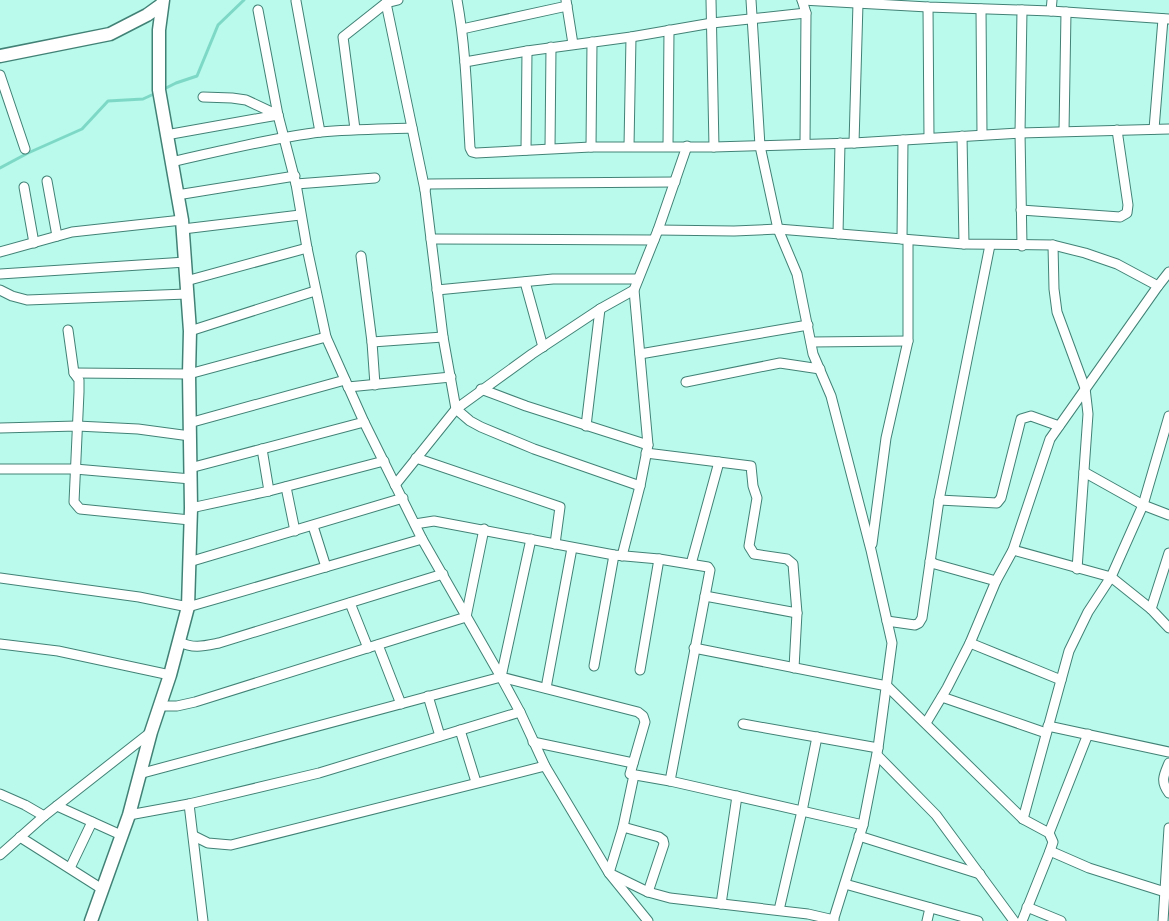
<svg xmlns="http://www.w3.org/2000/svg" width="1169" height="921" font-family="'PT Sans Narrow',sans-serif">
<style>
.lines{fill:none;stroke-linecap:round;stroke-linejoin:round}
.stream{stroke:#7ed8c6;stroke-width:3}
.street-casing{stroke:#428276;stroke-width:11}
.secondary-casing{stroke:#428276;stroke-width:15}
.street{stroke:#fff;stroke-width:9}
.secondary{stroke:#fff;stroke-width:12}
</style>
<rect width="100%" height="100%" fill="#b9faec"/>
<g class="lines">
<g class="stream">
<polyline points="162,90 176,83 197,76 218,25 244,0"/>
<polyline points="0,168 28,153 82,129 108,101 143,99 156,93"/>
</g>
<g class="street-casing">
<g id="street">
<path d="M457,0C466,49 467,98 470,148L472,152L476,153L591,147H714L854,143L1020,133L1169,129"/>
<polyline points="566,0 573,44"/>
<polyline points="711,0 714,147"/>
<polyline points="751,0 760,146 778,229 797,274 813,354 831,396 871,550 892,643 878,748 863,825 833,921"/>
<polyline points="802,0 928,7 1051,11 1169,19"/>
<polyline points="802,0 806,13 805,144"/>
<polyline points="296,1 320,132"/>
<polyline points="386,3 425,190 443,337 456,409 470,421 481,427 534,449 640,486"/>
<polyline points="928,7 929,138"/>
<polyline points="981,9 982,135"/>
<polyline points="258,10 278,115 296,184 307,248 326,337 364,422 422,539 501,677 520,712 545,766 609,873 648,921"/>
<polyline points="1051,11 1052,0"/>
<polyline points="462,29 567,6"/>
<polyline points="465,62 527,51 631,37 712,23 806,13"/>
<polyline points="0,75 25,149"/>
<polyline points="203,97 232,98 246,100 278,115"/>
<polyline points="355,129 343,37 386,3 398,0"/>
<polyline points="1154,129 1163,19"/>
<polyline points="1064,131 1066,12"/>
<polyline points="166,135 278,115"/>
<polyline points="962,136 964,244"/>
<polyline points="854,143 858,3"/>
<polyline points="629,146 631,37"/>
<polyline points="668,146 669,30"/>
<polyline points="591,147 592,42"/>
<polyline points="550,148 551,47"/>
<polyline points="526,150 527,51"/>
<path d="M171,162C221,151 271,138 321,132C351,129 382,129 412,128"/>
<polyline points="47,181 57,236"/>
<polyline points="296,184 375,178"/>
<polyline points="24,187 34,243"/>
<polyline points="425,190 426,186 429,184 675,182"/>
<polyline points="177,195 295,176"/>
<polyline points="1021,210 1120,217 1127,213 1128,205 1117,130"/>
<polyline points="183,229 300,215"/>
<polyline points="658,230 734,231 778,229 964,244 1053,245 1085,253 1117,264 1158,286"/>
<polyline points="838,234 840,143"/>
<polyline points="431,239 654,240"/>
<polyline points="902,239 903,140"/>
<polyline points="1053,245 1054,289 1057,312 1085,388 1088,414 1077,569"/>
<polyline points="1022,246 1020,133 1022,10"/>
<polyline points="0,252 72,232 182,220"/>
<polyline points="361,256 372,342 375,385"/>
<polyline points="0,274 186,262"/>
<polyline points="186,281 307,248"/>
<polyline points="525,282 543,347"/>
<polyline points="0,290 12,296 27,300 187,294"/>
<polyline points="437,290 553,279 638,279"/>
<polyline points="68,330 74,373 79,380 79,392 74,502 80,509 190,520"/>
<polyline points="190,331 315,291"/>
<polyline points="372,342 443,337"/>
<polyline points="811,342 908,341"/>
<polyline points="640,354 808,325"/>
<polyline points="74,373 189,374 326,337"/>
<polyline points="686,382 780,363 820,369"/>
<polyline points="348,387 451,377"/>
<polyline points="481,389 526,406 648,445"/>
<polyline points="189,423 345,380"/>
<polyline points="586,426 600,309"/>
<polyline points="0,428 77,426 138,429 190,436"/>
<polyline points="262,449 269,491"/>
<polyline points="646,453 751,466 753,486 757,498 749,546 754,554 787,559 793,564 797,613 794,668"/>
<polyline points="416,458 560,507 555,544"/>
<polyline points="190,468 364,422"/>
<polyline points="0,469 75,469 191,479"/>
<polyline points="1084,472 1143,505 1169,515"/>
<polyline points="395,485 456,409 532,354 600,309 634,290"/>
<polyline points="286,487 295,531"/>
<polyline points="939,500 997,503 1001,498 1021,419 1031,416 1059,426"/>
<polyline points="191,508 269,491 384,461"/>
<polyline points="415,524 434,521 614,555 659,559 708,567 710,570 670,781"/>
<polyline points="313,526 326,567"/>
<polyline points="872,544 886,438 908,341 908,240"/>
<polyline points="1013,550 1111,577 1151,609 1169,628"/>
<polyline points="622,556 640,486 648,445 634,290 658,230 687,146"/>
<polyline points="930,561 935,564 996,581"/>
<polyline points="189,562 403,498"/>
<polyline points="691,564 719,462"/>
<polyline points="0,578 139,597 188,607 422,539"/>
<polyline points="705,596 797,613"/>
<polyline points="350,603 368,648"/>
<polyline points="1151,609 1169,553"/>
<polyline points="887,621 915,625 919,623 922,618 939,500 990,245"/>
<path d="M180,642C193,649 204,646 219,643L443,574"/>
<polyline points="970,643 1061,680"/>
<polyline points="0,644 58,651 170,675"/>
<polyline points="378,645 401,704"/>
<polyline points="694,648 887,686 1023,819 1049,833 1053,842 1050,851 1022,921"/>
<polyline points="594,666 614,555"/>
<polyline points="640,670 659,559"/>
<polyline points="501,677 531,539"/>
<polyline points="546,688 572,548"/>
<polyline points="428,696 440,736"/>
<polyline points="942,697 1046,733"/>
<polyline points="159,706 177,706 195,702 466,617 484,529"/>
<polyline points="926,723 947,688 970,643 996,581 1013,550 1050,439 1158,286 1169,272"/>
<polyline points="743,724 878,748"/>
<polyline points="1048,726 1169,752"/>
<polyline points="460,730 476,782"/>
<polyline points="533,742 633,763"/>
<polyline points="877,755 936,815 1014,921"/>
<path d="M1169,763C1164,775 1160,781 1169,793"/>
<polyline points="139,774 501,677 638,712 643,716 645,722 630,774 670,781 863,825"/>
<polyline points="0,794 25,805 44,816"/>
<polyline points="189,804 203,921"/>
<polyline points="57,806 121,835"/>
<polyline points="129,815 189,804 319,773 520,712"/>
<polyline points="1023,819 1069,651 1088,612 1111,577 1143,505 1169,416"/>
<polyline points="623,827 659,837 663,840 664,844 648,892"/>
<polyline points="1049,833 1088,734"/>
<polyline points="194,836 208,843 231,845 545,766"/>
<polyline points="859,836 980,874"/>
<polyline points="20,837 102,889"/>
<polyline points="1050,851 1089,868 1165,892"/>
<polyline points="0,855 44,816 151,732"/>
<polyline points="70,868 92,822"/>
<polyline points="609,873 623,827 634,775"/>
<polyline points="611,874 648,892 670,898 808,914 834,920"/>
<polyline points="845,884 978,921"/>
<polyline points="721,904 737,796"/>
<polyline points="1027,907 1061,921"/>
<polyline points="779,910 802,811 817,737"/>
<polyline points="927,921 930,908"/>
<polyline points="1163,921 1169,828"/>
</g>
</g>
<g class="secondary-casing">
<g id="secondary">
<polyline points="0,56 110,34 147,15 161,5"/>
<polyline points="91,921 129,815 151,732 170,675 188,607 191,508 189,374 190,331 182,220 159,90 159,30 163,0"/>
</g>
</g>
<use href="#street" class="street"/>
<use href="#secondary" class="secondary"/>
</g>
</svg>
